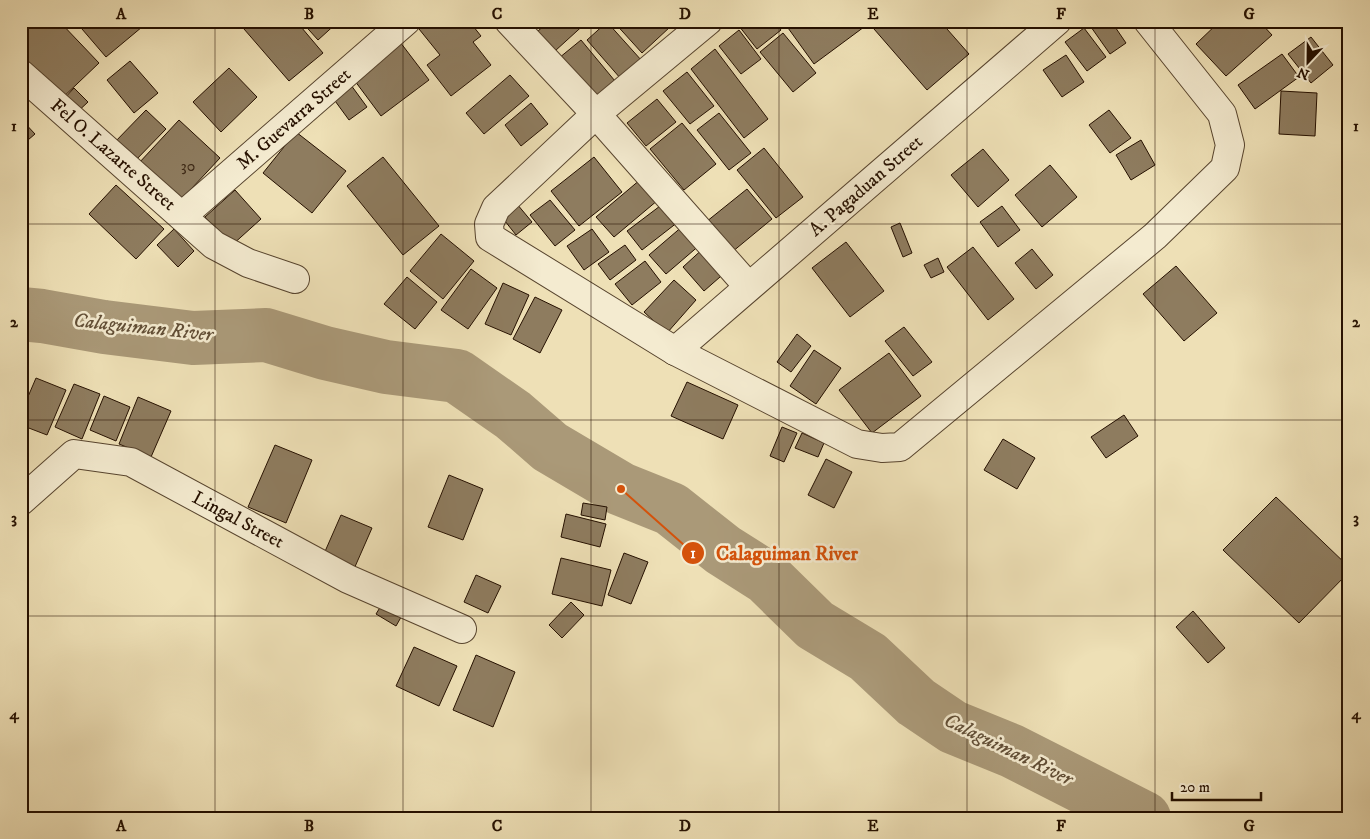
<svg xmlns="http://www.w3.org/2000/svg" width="1370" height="839" font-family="'IM FELL DW Pica',serif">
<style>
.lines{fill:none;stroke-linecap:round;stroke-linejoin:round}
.river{stroke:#aa9978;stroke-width:54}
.building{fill:#8e7c5f;stroke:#251000}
.minor-casing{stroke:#57442e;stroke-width:30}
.minor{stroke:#f4ebd0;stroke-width:28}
.grid{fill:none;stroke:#251000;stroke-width:1;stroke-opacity:0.55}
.labels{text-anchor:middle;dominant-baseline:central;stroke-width:5;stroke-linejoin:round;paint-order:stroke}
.number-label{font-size:16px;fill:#3f2b18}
.street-label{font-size:19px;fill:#251000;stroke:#f4ebd0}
.water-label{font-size:20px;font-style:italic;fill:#614e36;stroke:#f4ebd0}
.leader{fill:none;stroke:#d4520b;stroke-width:2}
.callout-dot{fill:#d4520b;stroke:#f4ebd0;stroke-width:2}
.mark-label{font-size:15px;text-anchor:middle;font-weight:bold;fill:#fff}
.callout-label{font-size:20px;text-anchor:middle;font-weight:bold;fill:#d4520b;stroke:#f4ebd0;stroke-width:5;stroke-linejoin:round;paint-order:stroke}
.neatline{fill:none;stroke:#251000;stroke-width:2}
.grid-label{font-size:16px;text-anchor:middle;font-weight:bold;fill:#251000}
</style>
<rect width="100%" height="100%" fill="#eee0b6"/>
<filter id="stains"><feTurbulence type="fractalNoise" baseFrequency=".004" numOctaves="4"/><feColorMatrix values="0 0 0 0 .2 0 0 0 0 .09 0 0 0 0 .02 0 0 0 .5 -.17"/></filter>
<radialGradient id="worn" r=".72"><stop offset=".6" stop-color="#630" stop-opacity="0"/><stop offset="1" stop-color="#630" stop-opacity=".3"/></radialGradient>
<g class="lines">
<polyline class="river" points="21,314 42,316 104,327 193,338 266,335 325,353 386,367 457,376 513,415 550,447 621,489 671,509 723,550 767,578 815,625 868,657 916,702 953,727 1012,751 1144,818"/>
</g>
<g class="building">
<polygon points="21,21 29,21 21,28"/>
<polygon points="34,21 59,21 99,63 57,103 21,66 21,33"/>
<polygon points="77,21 137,21 142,27 106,57 76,22"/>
<polygon points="253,21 296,21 323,53 289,81 244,29"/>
<polygon points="301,21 339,21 318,40"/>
<polygon points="428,21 469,21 481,36 473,42 491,65 451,96 427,65 440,55 419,29"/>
<polygon points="549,21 588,21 555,51 537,32"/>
<polygon points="613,21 664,21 670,27 642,53"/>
<polygon points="745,21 774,21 781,30 757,49 739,26"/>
<polygon points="783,21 859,21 864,27 814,64"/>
<polygon points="883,21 955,21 947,29 969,54 927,90 874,29"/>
<polygon points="1099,21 1111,21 1126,43 1110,54 1091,27"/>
<polygon points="1220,21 1259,21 1272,35 1226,76 1196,44"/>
<polygon points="607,22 642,61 621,79 587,40"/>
<polygon points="1084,28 1106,57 1087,71 1065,42"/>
<polygon points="739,30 761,59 741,74 719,46"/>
<polygon points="783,33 816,73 793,92 760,52"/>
<polygon points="1311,37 1333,65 1311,83 1288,54"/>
<polygon points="397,38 429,80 381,116 349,73"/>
<polygon points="581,40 615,81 593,99 559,58"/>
<polygon points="715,49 768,119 744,138 691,69"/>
<polygon points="1282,54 1299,77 1255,109 1238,85"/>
<polygon points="1066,55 1084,82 1062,97 1043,70"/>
<polygon points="130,61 158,93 134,113 107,80"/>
<polygon points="229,68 257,97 221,132 193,102"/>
<polygon points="687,72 714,106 690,124 663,91"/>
<polygon points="510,75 529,96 484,134 466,113"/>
<polygon points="348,81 367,107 349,120 330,94"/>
<polygon points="74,88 88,102 74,115 61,102"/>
<polygon points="1281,91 1317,93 1315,136 1279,134"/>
<polygon points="657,99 676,122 646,146 627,123"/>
<polygon points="531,103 548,124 521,146 505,125"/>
<polygon points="146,110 166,129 133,163 113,144"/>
<polygon points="1109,110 1131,138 1110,153 1089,125"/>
<polygon points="719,113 751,153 729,170 697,130"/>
<polygon points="21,119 35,134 21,146"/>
<polygon points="179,120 220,158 179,202 138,164"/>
<polygon points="682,123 716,164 684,190 650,149"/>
<polygon points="296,132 346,171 312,213 263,173"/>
<polygon points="1141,140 1155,165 1131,180 1116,155"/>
<polygon points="764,148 803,197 776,218 737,170"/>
<polygon points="983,149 1009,180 978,207 951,175"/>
<polygon points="383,157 439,226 403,255 347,186"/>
<polygon points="594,157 622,192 579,226 551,191"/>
<polygon points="1050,165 1077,197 1042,227 1015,195"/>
<polygon points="641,179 658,200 614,237 596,217"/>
<polygon points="116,185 164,229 136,259 89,214"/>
<polygon points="747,189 772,219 726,257 701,226"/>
<polygon points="235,190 261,219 231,246 205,217"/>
<polygon points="550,200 575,230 555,246 530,215"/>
<polygon points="664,203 678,222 642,250 627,231"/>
<polygon points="517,204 532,222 516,235 501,216"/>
<polygon points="1002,206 1020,230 998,247 980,222"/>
<polygon points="900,223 912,253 903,257 891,227"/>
<polygon points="684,225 701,244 666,274 649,255"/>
<polygon points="174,229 194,251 178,267 157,245"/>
<polygon points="592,229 609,252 584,270 567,246"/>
<polygon points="441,234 474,261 443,299 410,271"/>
<polygon points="846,242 884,291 850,317 812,268"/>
<polygon points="625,245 636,260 610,280 598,264"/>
<polygon points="706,246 728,270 704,291 683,267"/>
<polygon points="973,247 1014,299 988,320 947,267"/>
<polygon points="1032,249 1053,275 1036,289 1015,263"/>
<polygon points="938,258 944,272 931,278 924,265"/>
<polygon points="645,261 661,282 632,305 615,284"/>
<polygon points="1176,266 1217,313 1184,341 1143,294"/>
<polygon points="471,269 497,288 468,329 441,310"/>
<polygon points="407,277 437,302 415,329 384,304"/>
<polygon points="674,280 696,300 667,333 644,312"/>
<polygon points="503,283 529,295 511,335 485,324"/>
<polygon points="535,297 562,310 540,353 513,339"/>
<polygon points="904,327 932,362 913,376 885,341"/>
<polygon points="797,334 811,346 791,372 777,362"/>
<polygon points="814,350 841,368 816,404 790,386"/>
<polygon points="889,353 921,396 872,433 839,390"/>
<polygon points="36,378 66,390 47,435 21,425 21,413"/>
<polygon points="687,382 738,405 723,439 671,416"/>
<polygon points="74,384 100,394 82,439 55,427"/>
<polygon points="104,396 130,407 116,441 90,430"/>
<polygon points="138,397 171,411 151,457 119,444"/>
<polygon points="1124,415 1138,436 1106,458 1091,437"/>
<polygon points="782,427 797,433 784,462 770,456"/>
<polygon points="802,433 824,443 818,457 795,448"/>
<polygon points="1003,439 1035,458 1017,489 984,470"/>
<polygon points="275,445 312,460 286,523 248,507"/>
<polygon points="826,459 852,472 834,508 808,495"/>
<polygon points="449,475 483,489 463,540 428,527"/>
<polygon points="1276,497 1349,567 1349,572 1299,623 1223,550"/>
<polygon points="583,503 607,507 605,520 581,515"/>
<polygon points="566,514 606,524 600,547 561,537"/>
<polygon points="341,515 372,528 354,569 323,556"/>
<polygon points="624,553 648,562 631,604 608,595"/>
<polygon points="561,558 611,570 602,606 552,594"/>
<polygon points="476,575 501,586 488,613 464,602"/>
<polygon points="384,601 404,612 396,626 376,614"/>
<polygon points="571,602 584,615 562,638 549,625"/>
<polygon points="1193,611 1225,648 1208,663 1176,627"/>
<polygon points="414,647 457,666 439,706 396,686"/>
<polygon points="476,655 515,672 493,727 453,710"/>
</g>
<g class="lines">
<g class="minor-casing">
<g id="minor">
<polyline points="509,21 596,114 748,286"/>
<polyline points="708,21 596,114 496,208 489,224 490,237 675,351 857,444 882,448 900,447 1155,236 1225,168 1230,145 1222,114 1148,21"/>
<polyline points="21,74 214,245 248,263 295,279"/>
<polyline points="182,216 406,21"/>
<polyline points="675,351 1057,21"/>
<polyline points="21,501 74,454 131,462 348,579 462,629"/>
</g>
</g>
<use href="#minor" class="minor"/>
</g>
<path class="grid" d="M215,21V818M403,21V818M591,21V818M779,21V818M967,21V818M1155,21V818M21,224H1349M21,420H1349M21,616H1349"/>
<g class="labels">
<g class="number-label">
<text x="188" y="166">30</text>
</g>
<g class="street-label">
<text transform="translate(294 119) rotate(-41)">M. Guevarra Street</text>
<text transform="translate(113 155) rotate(41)">Fel O. Lazarte Street</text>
<text transform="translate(866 186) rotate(-41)">A. Pagaduan Street</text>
<text transform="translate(238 520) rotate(28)">Lingal Street</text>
</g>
<g class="water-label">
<text transform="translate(143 328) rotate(6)">Calaguiman River</text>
<text transform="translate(1008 750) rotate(26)">Calaguiman River</text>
</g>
</g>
<path class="leader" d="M621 489L693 553"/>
<g class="callout-dot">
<circle cx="621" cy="489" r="5"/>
<circle cx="693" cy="553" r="12"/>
</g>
<g class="mark-label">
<text x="693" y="558">1</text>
</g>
<g class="callout-label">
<text x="787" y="560">Calaguiman River</text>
</g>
<rect width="1370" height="839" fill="none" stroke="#eee0b6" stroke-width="55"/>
<g transform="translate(1308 62) rotate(202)" stroke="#f4ebd0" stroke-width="4" paint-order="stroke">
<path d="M0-4L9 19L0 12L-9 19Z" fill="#251000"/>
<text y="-8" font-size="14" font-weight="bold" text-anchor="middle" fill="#251000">N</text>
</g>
<path d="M1172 792v8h89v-8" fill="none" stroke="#251000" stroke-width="2.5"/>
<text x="1180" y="792" font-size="15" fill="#251000" stroke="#f4ebd0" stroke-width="4" paint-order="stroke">20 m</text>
<rect x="28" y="28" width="1314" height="784" class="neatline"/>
<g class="grid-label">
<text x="121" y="19">A</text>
<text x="309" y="19">B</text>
<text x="497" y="19">C</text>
<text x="685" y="19">D</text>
<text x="873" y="19">E</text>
<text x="1061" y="19">F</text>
<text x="1249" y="19">G</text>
<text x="14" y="131">1</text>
<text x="1356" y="131">1</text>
<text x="14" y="327">2</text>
<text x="1356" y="327">2</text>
<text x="14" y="523">3</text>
<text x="1356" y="523">3</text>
<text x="14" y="719">4</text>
<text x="1356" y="719">4</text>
<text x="121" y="831">A</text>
<text x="309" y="831">B</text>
<text x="497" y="831">C</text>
<text x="685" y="831">D</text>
<text x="873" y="831">E</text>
<text x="1061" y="831">F</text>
<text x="1249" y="831">G</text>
</g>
<rect width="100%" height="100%" filter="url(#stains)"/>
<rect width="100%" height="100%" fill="url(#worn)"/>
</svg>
